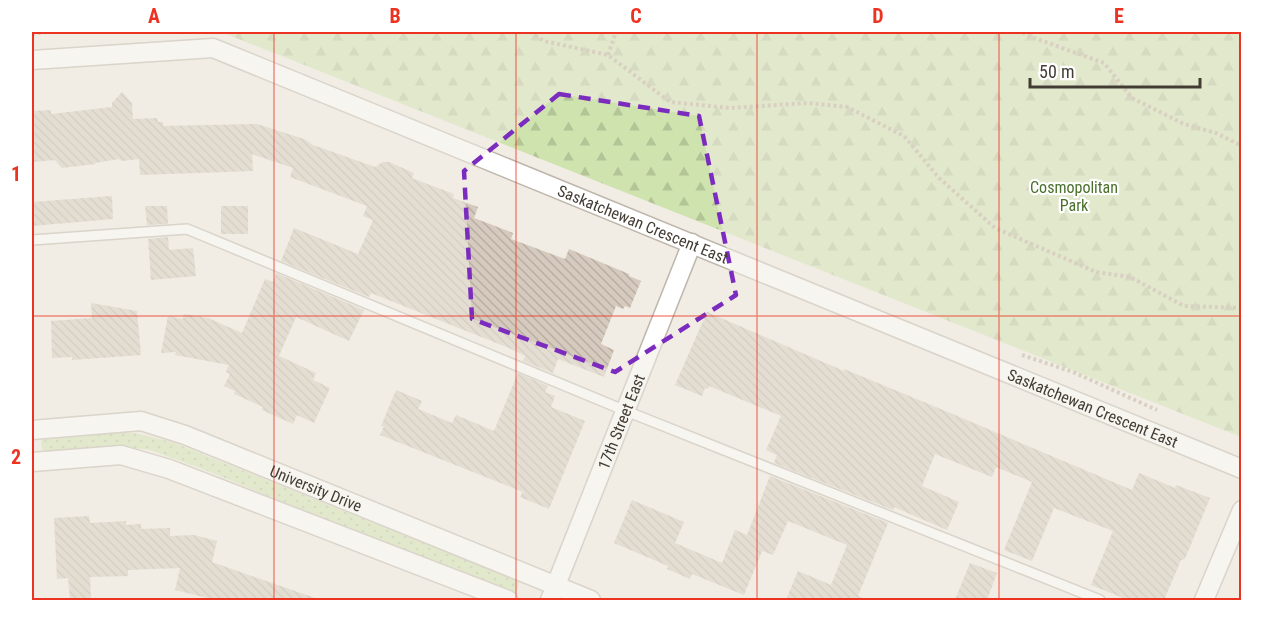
<svg xmlns="http://www.w3.org/2000/svg" width="1273" height="632" font-family="'Roboto Condensed',sans-serif">
<style>
.grass{fill:url(#grass-dots)}
.forest{fill:url(#forest-firs)}
.building{fill:url(#building-back-hatch)}
.lines{fill:none;stroke-linecap:round;stroke-linejoin:round}
.lane-casing{stroke:#beb6aa;stroke-width:12}
.street-casing{stroke:#beb6aa;stroke-width:21}
.path{stroke:#bcae9a;stroke-width:4;stroke-dasharray:3 3;stroke-linecap:butt}
.lane{stroke:#fff;stroke-width:9}
.street{stroke:#fff;stroke-width:18}
.marked{fill:none;stroke:#7b2cbf;stroke-width:4.5;stroke-dasharray:12 8;stroke-linejoin:round}
.grid{fill:none;stroke:#ec3220;stroke-width:1.5;stroke-opacity:0.55}
.labels{text-anchor:middle;dominant-baseline:central;stroke-width:4.5;stroke-linejoin:round;paint-order:stroke}
.park-label{font-size:16px;fill:#4a702c;stroke:#fff}
.street-label{font-size:16px;fill:#423c34;stroke:#fff}
.neatline{fill:none;stroke:#ec3220;stroke-width:2}
.grid-label{font-size:20px;text-anchor:middle;font-weight:bold;fill:#ec3220}
</style>
<defs>
<pattern id="grass-dots" width="8" height="8" patternUnits="userSpaceOnUse" patternTransform="scale(1.5)"><rect width="8" height="8" fill="#cfe3af"/><path d="M2 2h.1M6 6h.1" fill="none" stroke="#b3c497" stroke-width="1.8" stroke-linecap="round"/></pattern>
<pattern id="forest-firs" width="22" height="20" patternUnits="userSpaceOnUse" patternTransform="scale(1.5)"><rect width="22" height="20" fill="#cfe3af"/><path d="M5 1l3.5 6h-7zM16 11l3.5 6h-7z" fill="#b3c497"/></pattern>
<pattern id="building-back-hatch" width="6" height="6" patternUnits="userSpaceOnUse" patternTransform="scale(1.5)"><rect width="6" height="6" fill="#d5cabd"/><path d="M-1 5l2 2M0 0l6 6M5-1l2 2" fill="none" stroke="#b8aea3"/></pattern>
</defs>
<rect width="100%" height="100%" fill="#f1ece4"/>
<polygon class="grass" points="113,433 135,433 172,442 518,581 519,583 516,593 512,595 200,468 150,450 122,447 47,452 42,450 41,441 44,438"/>
<polygon class="forest" points="221,32 1241,32 1241,437"/>
<g class="building">
<polygon points="122,92 132,103 133,119 157,118 158,122 163,122 163,126 257,124 304,139 313,145 375,167 383,162 389,162 414,173 412,178 414,179 454,194 453,198 478,207 474,218 513,233 511,239 565,259 569,249 629,274 629,276 641,281 630,308 625,306 623,309 616,306 601,344 614,350 604,377 558,359 553,373 523,361 525,356 509,348 371,293 369,297 281,261 294,228 358,254 373,220 363,216 367,206 290,177 293,168 252,154 253,171 140,175 139,159 122,161 119,159 95,163 95,164 62,168 55,160 32,162 32,115 34,114 34,111 51,110 51,114 112,107 112,103"/>
<polygon points="112,196 113,219 32,226 32,202"/>
<polygon points="145,206 167,206 168,224 147,225"/>
<rect x="221" y="206" width="27" height="28"/>
<polygon points="168,237 169,250 193,248 196,276 151,280 148,239"/>
<polygon points="276,273 364,310 349,341 296,317 279,356 316,373 313,380 330,388 314,423 297,415 293,424 262,410 263,407 234,394 235,391 224,386 230,374 226,372 229,365 175,355 176,352 161,353 168,316 183,319 184,314 208,318 242,333 265,279 273,282"/>
<polygon points="91,303 137,311 141,355 72,360 72,357 52,358 51,321 92,318"/>
<polygon points="707,312 844,371 844,369 936,407 1132,490 1139,473 1175,488 1176,485 1210,498 1185,559 1181,560 1164,600 1128,600 1091,585 1113,531 1054,508 1032,561 1004,550 1032,482 996,467 992,477 935,454 922,486 959,502 947,530 894,507 893,510 774,463 777,455 766,450 781,416 709,386 708,389 705,388 702,396 675,385"/>
<polygon points="518,373 548,386 545,392 555,396 551,407 585,421 549,509 520,497 523,492 380,435 384,426 381,426 396,390 422,401 418,409 452,423 456,415 494,431"/>
<polygon points="770,476 888,523 858,596 868,600 786,600 798,571 831,585 847,545 788,521 773,555 762,551 744,595 692,574 690,579 667,569 668,566 614,543 632,500 684,522 675,543 722,563 735,530 747,535"/>
<polygon points="89,516 90,523 126,521 126,525 141,524 141,529 170,528 170,536 194,535 217,541 212,562 315,598 314,600 216,600 175,590 180,568 128,570 128,576 90,577 91,600 70,600 68,578 57,579 54,518"/>
<polygon points="970,563 997,573 987,600 955,600"/>
</g>
<g class="lines">
<g class="lane-casing">
<polyline id="lane" points="32,240 187,229 626,411 1100,600"/>
</g>
<g class="street-casing">
<g id="street">
<path id="s1" d="M32,60L213,48L1242,469"/>
<path id="s2" d="M32,430L141,421L185,435L591,600"/>
<polyline points="32,462 121,455 169,469 508,600"/>
<path id="s3" d="M550,600L692,243"/>
<polyline points="1204,600 1242,510"/>
</g>
</g>
<g class="path">
<polyline points="530,32 544,41 608,55 670,102 730,108 808,103 847,107 904,136 939,178 995,228 1096,272 1130,277 1184,306 1242,308"/>
<polyline points="1023,32 1026,35 1104,63 1132,98 1184,124 1216,133 1242,146"/>
<polyline points="32,34 45,32"/>
<polyline points="608,55 616,32"/>
<polyline points="1022,355 1073,372 1157,410"/>
</g>
<use href="#lane" class="lane"/>
<use href="#street" class="street"/>
</g>
<path d="M0 0H1273V632H0ZM559,94L699,116L736,295L615,372L472,319L464,171Z" fill="#f1ece4" fill-opacity=".55" fill-rule="evenodd"/>
<path class="marked" d="M559,94L699,116L736,295L615,372L472,319L464,171Z"/>
<path class="grid" d="M274,32V600M516,32V600M757,32V600M999,32V600M32,316H1242"/>
<g class="labels">
<g class="park-label">
<text x="1074" y="187">Cosmopolitan<tspan x="1074" dy="18">Park</tspan></text>
</g>
<g class="street-label">
<text stroke="none"><textPath href="#s1" startOffset="646">Saskatchewan Crescent East</textPath></text>
<text stroke="none"><textPath href="#s1" startOffset="1132">Saskatchewan Crescent East</textPath></text>
<text stroke="none"><textPath href="#s3" startOffset="192">17th Street East</textPath></text>
<text stroke="none"><textPath href="#s2" startOffset="297">University Drive</textPath></text>
</g>
</g>
<rect width="1273" height="632" fill="none" stroke="#ffffff" stroke-width="66"/>
<path d="M1030 78v9h170v-9" fill="none" stroke="#423c34" stroke-width="3"/>
<text x="1039" y="78" font-size="18" fill="#423c34" stroke="#ffffff" stroke-width="4.5" paint-order="stroke">50 m</text>
<rect x="33" y="33" width="1207" height="566" class="neatline"/>
<g class="grid-label">
<text x="154" y="23">A</text>
<text x="395" y="23">B</text>
<text x="636" y="23">C</text>
<text x="878" y="23">D</text>
<text x="1119" y="23">E</text>
<text x="16" y="181">1</text>
<text x="16" y="464">2</text>
</g>
</svg>
